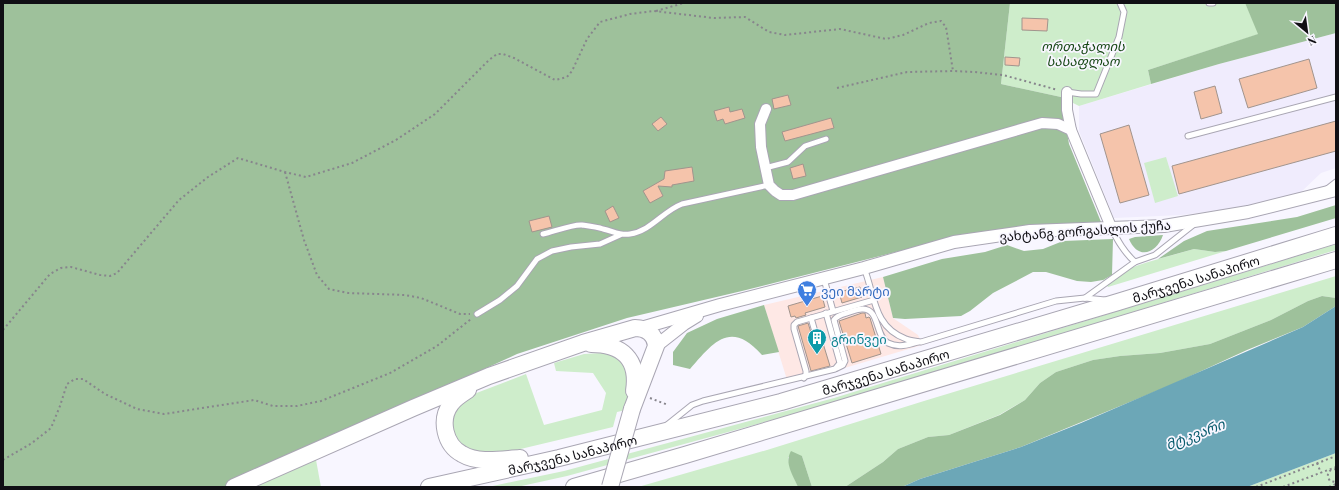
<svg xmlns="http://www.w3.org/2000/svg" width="1339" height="490" font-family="'Playfair Display','Noto Sans Georgian',serif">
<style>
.commercial{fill:#fee8e5}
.built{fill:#f0ecfd}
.green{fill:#ceedcb}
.forest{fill:#9ec19b}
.water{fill:#6ca7b7}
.building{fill:#f5c4ab;stroke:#a1948d}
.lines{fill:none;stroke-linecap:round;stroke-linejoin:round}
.service-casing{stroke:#a9a6b3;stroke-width:7}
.minor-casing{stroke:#a9a6b3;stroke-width:12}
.tertiary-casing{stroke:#a9a6b3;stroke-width:14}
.trunk-casing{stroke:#a9a6b3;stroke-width:18}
.path{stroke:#87858c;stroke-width:2;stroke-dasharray:2 3;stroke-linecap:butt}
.service{stroke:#fff;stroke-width:5}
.minor{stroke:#fff;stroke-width:10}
.tertiary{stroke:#fff;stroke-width:12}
.trunk{stroke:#fff;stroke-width:16}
.trunk-bridge-casing{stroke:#a9a6b3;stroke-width:18;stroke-linecap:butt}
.trunk-bridge{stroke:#fff;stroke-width:16}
.labels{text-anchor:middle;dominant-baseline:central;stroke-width:3.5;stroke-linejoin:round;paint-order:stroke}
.park-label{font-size:13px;font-style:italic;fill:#164715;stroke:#f8f6ff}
.street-label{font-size:13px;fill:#100f14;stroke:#f8f6ff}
.shop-label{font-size:13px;fill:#366cbe;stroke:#f8f6ff;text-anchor:start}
.culture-label{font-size:13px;fill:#0d838f;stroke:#f8f6ff;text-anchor:start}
.water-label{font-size:14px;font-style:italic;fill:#095c6e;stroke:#f8f6ff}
</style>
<rect width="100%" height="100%" fill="#f8f6ff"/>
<polygon class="commercial" points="883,277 893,318 918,335 922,345 821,375 788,383 764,305"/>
<polygon class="built" points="1336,33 1336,168 1321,173 1300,193 1252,206 1182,215 1114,218 1079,131 1079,106 1219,64"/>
<g class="green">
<polygon points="1010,3 1245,3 1259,34 1148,70 1151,84 1079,106 1061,97 1001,84"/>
<polygon points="1166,157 1178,196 1155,203 1144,163"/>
<polygon points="1336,244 1336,250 838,402 567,476 517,487 488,487 564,471 834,398"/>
<path d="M1194,249L1215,252L1226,251L1108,287L1103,280C1131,265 1164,258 1194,249Z"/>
<polygon points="1336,276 1336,298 1322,296 1308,301 1271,320 1210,344 1160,353 1120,356 1093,360 1056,372 1040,383 1025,400 999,415 949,435 928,437 898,449 883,462 845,487 812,487 802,456 788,457 790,468 798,487 638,487 767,450 924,401"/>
<path d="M602,353C605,354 611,355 614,357C635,369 629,391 626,410L617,412L613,427L495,455H486L454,446L449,416L466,397L526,374L544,425L602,410L606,393L593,373L556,371L554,363L584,354Z"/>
<polygon points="1336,453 1336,487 1247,487"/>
<polygon points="316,460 321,487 253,487"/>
</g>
<g class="forest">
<polygon points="3,3 1010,3 1001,84 1061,97 1069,144 1101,222 1026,226 959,236 742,291 627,318 517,354 227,487 3,487"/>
<polygon points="1245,3 1336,3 1336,33 1219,64 1151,84 1148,70 1258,34"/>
<polygon points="1336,205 1336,218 1226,251 1215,252 1194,249 1158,259 1184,241 1207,231 1297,217"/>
<path d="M1163,235C1157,253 1138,261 1129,239L1135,237Z"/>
<polygon points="1113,239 1112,275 1103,280 1091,282 1077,281 1046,272 1033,272 993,293 970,311 961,316 905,319 893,318 883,277 942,259 985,252 1007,245 1024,251 1043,249 1063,241"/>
<polygon points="1322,296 1336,298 1336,306 1303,327 1247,350 1171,385 1021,447 920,479 902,487 845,487 883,462 898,449 928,437 949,435 1000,415 1025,400 1040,383 1056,372 1093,360 1120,356 1160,353 1210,344 1271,320 1308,301"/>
<path d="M764,305L779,352L762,355C731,320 714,341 690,369L673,365V352L687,333L717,319Z"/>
<path d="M791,451L802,456L812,487H798C793,475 784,463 791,451Z"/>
</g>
<polygon class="water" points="1336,306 1336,453 1247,487 902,487 920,479 1021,447 1081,423 1303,327"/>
<g class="building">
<polygon points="1022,18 1048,19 1047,31 1022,30"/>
<polygon points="1005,57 1020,58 1019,66 1005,65"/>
<polygon points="1309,59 1317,88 1248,108 1239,79"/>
<polygon points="1215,86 1222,113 1201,119 1194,92"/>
<polygon points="788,95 791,105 774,109 772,99"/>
<polygon points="729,107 730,112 742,109 745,118 725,124 723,119 717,121 714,111"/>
<polygon points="661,117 667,124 658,131 652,124"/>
<polygon points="831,118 834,128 785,141 782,132"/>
<polygon points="1336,121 1336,151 1179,194 1172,166"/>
<polygon points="1129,125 1149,195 1120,203 1100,134"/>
<polygon points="803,164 806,176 793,179 790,168"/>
<polygon points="692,167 694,181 672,185 672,187 658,186 663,196 650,203 643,191 664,179 665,171"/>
<polygon points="613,206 619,218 610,222 605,211"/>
<polygon points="549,216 552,227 532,232 529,221"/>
<polygon points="860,287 862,297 842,303 839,292"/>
<polygon points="822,296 825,307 805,313 806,315 796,318 795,316 791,317 788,306"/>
<polygon points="862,313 865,313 866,318 869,317 870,318 881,354 852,363 839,321"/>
<polygon points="808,323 815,345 819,346 822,340 830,366 811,371 798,326"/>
</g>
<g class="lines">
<g class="service-casing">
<g id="service">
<polyline points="1209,3 1213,3"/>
<polyline points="1067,92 1081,94 1096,94 1119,37 1124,12 1120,3"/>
<polyline points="1188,136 1336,97"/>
<polyline points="765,168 788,162 805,146 826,139"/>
<polyline points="1327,189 1336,182"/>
<path d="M1111,228C1118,241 1124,252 1135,262L1155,255L1193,225"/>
<path d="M543,234C553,232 573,224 582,225C589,226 597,227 603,229C613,231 620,236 630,234C651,231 663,211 682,204L769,185"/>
<path d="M864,268C875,295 873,327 906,339C910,341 916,341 921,342L1056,301L1085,298L1105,300"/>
<polyline points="824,279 833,311"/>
<polyline points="1085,298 1135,262"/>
<polyline points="477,314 500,300 517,286 537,259 552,251 571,247 600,244 620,235"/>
<polyline points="811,318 818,342"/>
<path d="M837,368L843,365L845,361L834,320C837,315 844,314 850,312C853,311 858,309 862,309C880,308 875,337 888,343C898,348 908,345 918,342"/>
<polyline points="804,378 806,374 806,371 794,329 794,325 797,322 874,300"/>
<polyline points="667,425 692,405 703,401 835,369 840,363 826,313"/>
</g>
</g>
<g class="minor-casing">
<g id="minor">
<polyline points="1067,92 1067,110 1071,130"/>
<polyline points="766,109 760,124 761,147 769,185 775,191 781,195 793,195 1042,123 1058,124 1071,130 1111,227"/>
</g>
</g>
<g class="tertiary-casing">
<g id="tertiary">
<polyline points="641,328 720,305 864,268 954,242 1030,231 1164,226 1248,212 1336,190"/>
<polyline points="656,346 684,324 697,316"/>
</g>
</g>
<g class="trunk-casing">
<g id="trunk">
<path d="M591,344C622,344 639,359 634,391"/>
<path d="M468,390C462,394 455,398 451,404C439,420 445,445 462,454C479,464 502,459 520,458"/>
<path d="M234,487L413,408L489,376L583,343L635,328C647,328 655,334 656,346L632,409"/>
<path id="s1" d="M429,487L559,458L781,402L1118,302L1336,235"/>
<polyline points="574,487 685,455 1336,260"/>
</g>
</g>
<g class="path">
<polyline points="656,11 684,3"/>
<polyline points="837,88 907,72 953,71 974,72 1003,75 1058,90"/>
<polyline points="285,172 304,240 317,275 329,289 348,293 405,295 421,298 460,314 470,314"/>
<polyline points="3,330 50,274 61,268 71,267 100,275 110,276 117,273 179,200 208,177 238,158 285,172 306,177 352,163 396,140 435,114 489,60 497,54 503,54 514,58 555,80 567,77 572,71 587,39 600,22 630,14 654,11 714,18 745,17 769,32 785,35 840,29 886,39 903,35 929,23 941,21 946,27 953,71"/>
<polyline points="650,398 668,405"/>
<polyline points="3,460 32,443 51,428 60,406 67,384 75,379 83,379 105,394 137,409 164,414 254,400 273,406 297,406 321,401 390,373 437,346 471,319"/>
<polyline points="1317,463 1321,473"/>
<path d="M1336,469L1331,470C1327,473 1327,476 1330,481L1336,482"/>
<polyline points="1256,487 1336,456"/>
<polyline points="1283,487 1336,467"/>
<polyline points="1329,487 1336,484"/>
</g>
<use href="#service" class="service"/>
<use href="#minor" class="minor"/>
<use href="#tertiary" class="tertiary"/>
<use href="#trunk" class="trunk"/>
<g class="trunk-bridge-casing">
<polyline id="trunk-bridge" points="610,487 632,409"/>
</g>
<use href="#trunk-bridge" class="trunk-bridge"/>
</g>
<defs>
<g id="supermarket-pin" transform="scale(1)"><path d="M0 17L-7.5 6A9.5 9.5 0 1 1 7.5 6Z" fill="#3f7fe0" stroke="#f8f6ff"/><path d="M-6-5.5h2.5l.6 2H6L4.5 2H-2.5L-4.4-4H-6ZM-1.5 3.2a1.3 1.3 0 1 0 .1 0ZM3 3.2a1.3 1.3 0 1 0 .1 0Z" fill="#fff"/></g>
<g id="building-pin" transform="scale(1)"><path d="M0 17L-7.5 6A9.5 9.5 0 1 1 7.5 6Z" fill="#0f9aa8" stroke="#f8f6ff"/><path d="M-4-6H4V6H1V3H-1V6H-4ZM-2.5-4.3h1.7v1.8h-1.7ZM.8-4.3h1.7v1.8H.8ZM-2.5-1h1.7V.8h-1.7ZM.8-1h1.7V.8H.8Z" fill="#fff"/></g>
</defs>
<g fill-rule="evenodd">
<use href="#supermarket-pin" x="807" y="290"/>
<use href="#building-pin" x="817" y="338"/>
</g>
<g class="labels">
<g class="park-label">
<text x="1083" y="45">ორთაჭალის<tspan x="1083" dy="15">სასაფლაო</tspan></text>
</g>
<g class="street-label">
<text transform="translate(1085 230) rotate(-4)">ვახტანგ გორგასლის ქუჩა</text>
<text stroke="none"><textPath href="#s1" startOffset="795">მარჯვენა სანაპირო</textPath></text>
<text stroke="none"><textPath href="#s1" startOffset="471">მარჯვენა სანაპირო</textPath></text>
<text stroke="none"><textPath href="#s1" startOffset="147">მარჯვენა სანაპირო</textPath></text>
</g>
<g class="shop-label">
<text x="821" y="290">ვეი მარტი</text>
</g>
<g class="culture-label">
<text x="831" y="338">გრინვეი</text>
</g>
<g class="water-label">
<text transform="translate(1195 434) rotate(-21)">მტკვარი</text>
</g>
</g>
<rect width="1339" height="490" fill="none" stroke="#100f14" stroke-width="8"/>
<g transform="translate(1307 32) rotate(151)" stroke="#f8f6ff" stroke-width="3" paint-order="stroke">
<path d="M0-3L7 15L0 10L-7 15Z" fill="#100f14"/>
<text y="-6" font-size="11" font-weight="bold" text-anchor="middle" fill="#100f14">N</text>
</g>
</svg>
